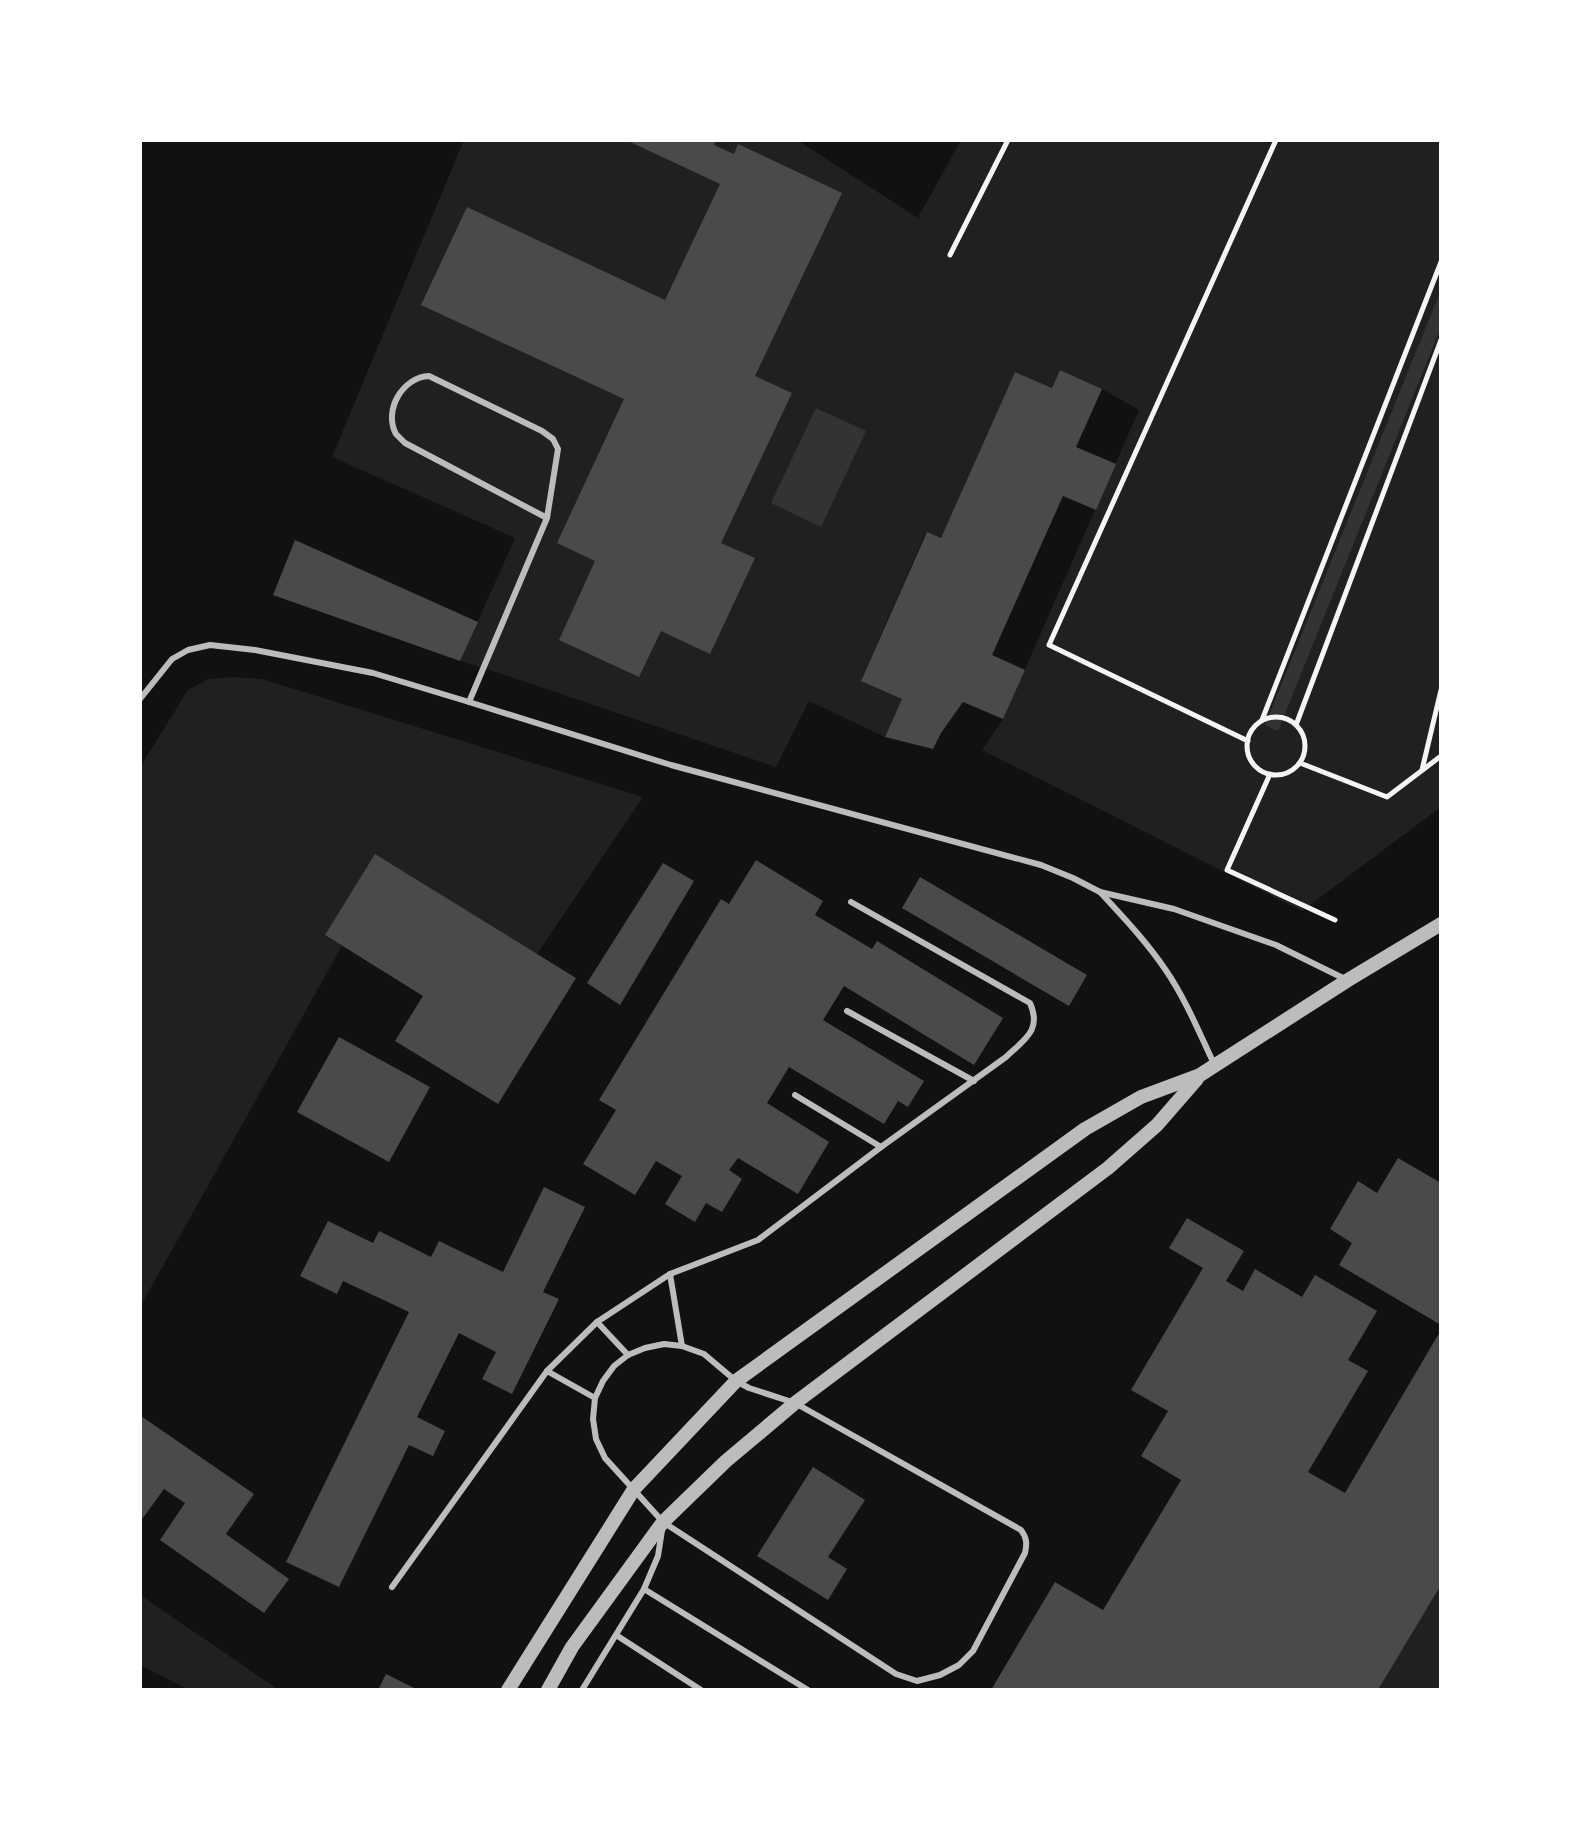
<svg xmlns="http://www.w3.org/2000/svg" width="1581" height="1830" font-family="'Open Sans',sans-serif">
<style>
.green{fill:#202020}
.water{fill:#333}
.building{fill:#4a4a4a}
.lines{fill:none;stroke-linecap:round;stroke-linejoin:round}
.path{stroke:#f5f5f5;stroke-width:5}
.service{stroke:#bcbcbc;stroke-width:6}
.tertiary{stroke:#bcbcbc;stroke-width:14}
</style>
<rect width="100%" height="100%" fill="#111"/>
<g class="green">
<polygon points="464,140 797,140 918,218 961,140 1441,140 1441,807 1302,911 982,750 1003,719 1139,410 1102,389 1060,370 1052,388 1015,372 941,538 926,532 861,680 902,699 885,737 809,701 776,767 499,673 460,661 515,538 332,457"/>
<polygon points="233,677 262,679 643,797 537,954 325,935 342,946 140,1307 140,767 188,690 209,679"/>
<polygon points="1441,1585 1441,1690 1378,1690"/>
<polygon points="140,1595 279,1690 189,1690 140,1665"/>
</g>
<g class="water">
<polygon points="1441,290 1441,327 1278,731 1265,725"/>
<polygon points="816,408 866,431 821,527 771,503"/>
</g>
<g class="building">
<polygon points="626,140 716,140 714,145 734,154 738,144 842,193 755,376 792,393 721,543 755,558 710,654 661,631 639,677 559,640 595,561 557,543 624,399 421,305 467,207 665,300 720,184"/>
<polygon points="1060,370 1102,389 1076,447 1116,464 1096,510 1063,496 992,655 1025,670 1003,719 963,702 941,733 933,749 885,737 902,699 861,681 927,532 941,538 1015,372 1052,388"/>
<polygon points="295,540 478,622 460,661 273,595"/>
<polygon points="375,854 576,978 498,1104 395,1041 423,996 325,935"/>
<polygon points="756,860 823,901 815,915 872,949 877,941 1003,1018 974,1065 844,986 823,1020 924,1081 908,1107 898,1101 884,1124 789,1067 767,1103 829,1142 798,1194 738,1158 729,1170 742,1179 722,1212 706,1203 695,1222 665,1204 682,1176 656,1161 635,1195 583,1164 616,1110 599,1100 721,899 729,904"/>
<polygon points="663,863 694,881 620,1005 587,983"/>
<polygon points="920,877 1087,975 1069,1006 902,908"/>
<polygon points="339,1037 430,1087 389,1162 297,1112"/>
<polygon points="1398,1158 1441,1183 1441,1325 1339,1265 1352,1243 1330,1229 1358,1181 1377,1193"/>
<polygon points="544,1187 585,1207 543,1292 559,1299 512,1394 482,1379 496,1352 459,1333 417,1417 445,1431 433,1456 409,1445 339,1587 286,1562 409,1312 343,1281 337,1294 300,1276 328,1221 373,1243 379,1231 431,1257 439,1241 503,1272"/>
<polygon points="1187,1218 1244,1251 1226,1281 1243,1291 1255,1269 1302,1297 1315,1275 1377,1311 1348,1360 1368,1371 1308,1472 1345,1493 1441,1330 1441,1585 1378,1690 991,1690 1055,1582 1103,1610 1181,1480 1141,1456 1168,1411 1131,1390 1203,1268 1169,1248"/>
<polygon points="141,1416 254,1494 226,1534 289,1579 264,1613 160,1540 185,1503 164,1489 140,1522"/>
<polygon points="813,1467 865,1500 828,1557 847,1569 828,1600 757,1556"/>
<polygon points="386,1674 418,1690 378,1690"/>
</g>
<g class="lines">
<g class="path">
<polyline points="950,255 1008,140"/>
<circle cx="1276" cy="746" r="29"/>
<polyline points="1262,720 1441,262"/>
<polyline points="1296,725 1441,340"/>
<polyline points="1248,741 1049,645 1276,140"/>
<polyline points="1300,763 1387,797 1441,756"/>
<polyline points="1422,770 1441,690"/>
<polyline points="1270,774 1227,870 1335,920"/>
</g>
<g class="service">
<polyline points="140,699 172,659 188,650 210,645 255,650 373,673 469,702 671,765 1041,865 1073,878 1100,892 1174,909 1276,945 1347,980"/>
<path d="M469,702L547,518L558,449L553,439L542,431L429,376C403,377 383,410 396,434C397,435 404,442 405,443L547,518"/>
<path d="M1100,892C1123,917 1146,941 1165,969C1185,998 1199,1032 1214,1064"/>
<polyline points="847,1011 974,1081"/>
<polyline points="795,1095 881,1147"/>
<polyline points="670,1274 682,1346"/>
<polyline points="597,1322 628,1355"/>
<path d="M664,1344L682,1346L704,1354L736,1381L749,1388L795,1403L1021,1530C1027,1538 1027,1544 1025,1553L973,1651L959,1665L940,1675L917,1681L896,1674L663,1522L605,1458L596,1439L593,1419L595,1398L603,1381L614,1366L628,1355L645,1348Z"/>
<polyline points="547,1371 595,1398"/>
<path d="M392,1587L547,1371L597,1322L670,1274L758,1240L881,1147L1006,1057C1025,1039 1042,1030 1030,1003L851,902"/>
<polyline points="644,1589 808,1690"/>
<polyline points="616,1635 701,1690"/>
<polyline points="582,1690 644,1589 658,1556 662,1530"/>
</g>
<g class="tertiary">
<polyline points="508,1690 634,1489 736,1381 1085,1129 1141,1097 1200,1075 1348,980 1441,924"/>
<polyline points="548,1690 572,1647 663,1522 726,1461 795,1403 1108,1168 1157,1125 1197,1079"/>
</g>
</g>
<rect width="1581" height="1830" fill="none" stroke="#ffffff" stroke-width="284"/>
</svg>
